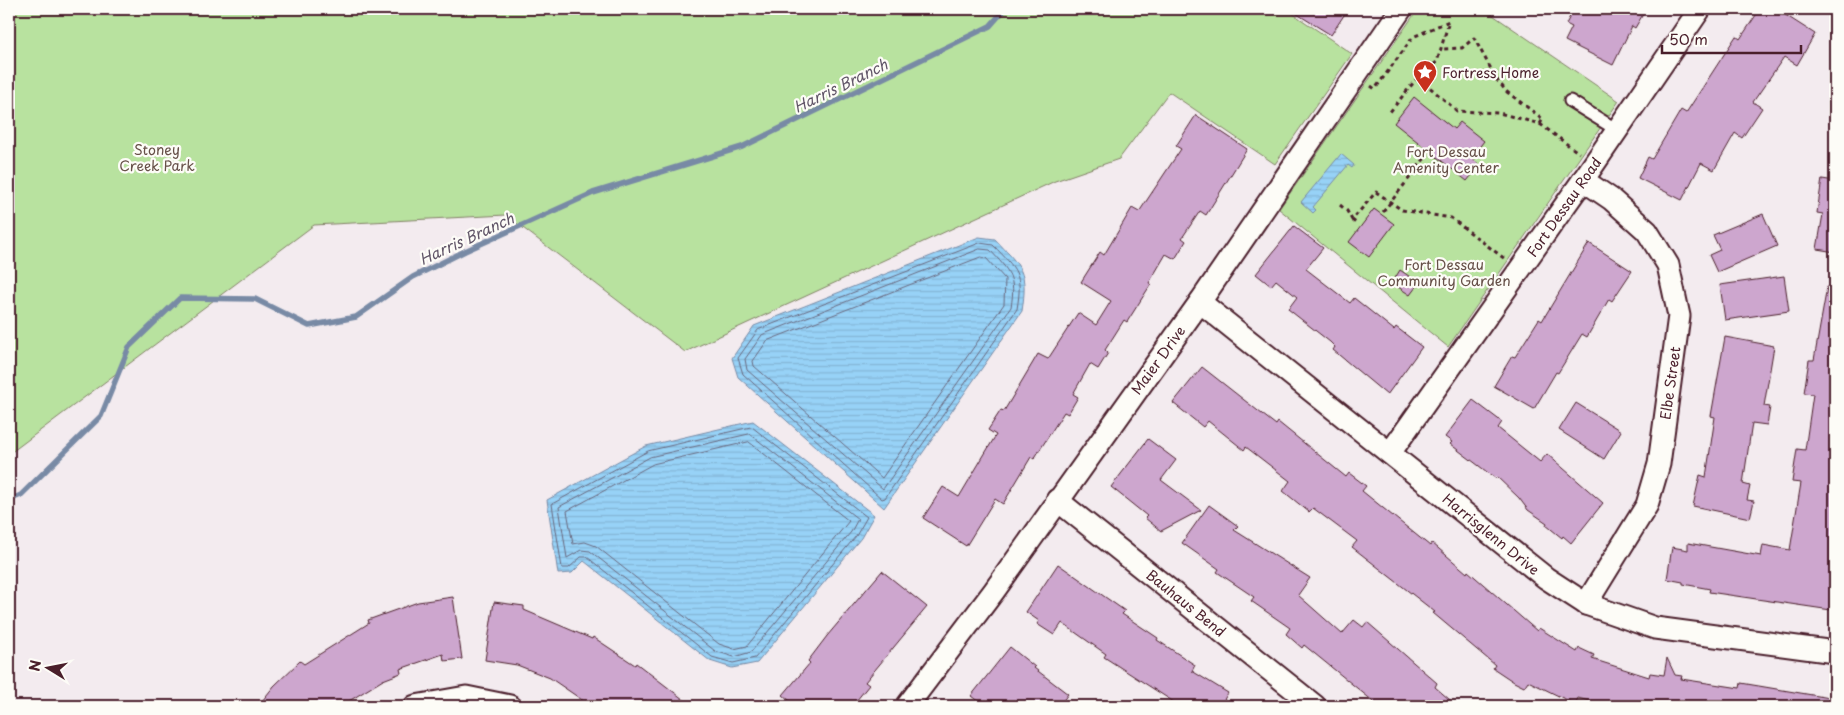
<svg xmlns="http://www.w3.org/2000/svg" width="1844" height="715" font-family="'Playpen Sans',sans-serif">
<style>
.green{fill:#b8e29f;stroke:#818065}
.water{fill:url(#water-rules);stroke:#788aa5}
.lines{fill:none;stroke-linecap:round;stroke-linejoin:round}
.shore{stroke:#69677d;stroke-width:1}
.stream{stroke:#788aa5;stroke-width:5.5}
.building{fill:#cda6ce;stroke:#4a1f2b}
.service-casing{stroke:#4a1f2b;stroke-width:15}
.minor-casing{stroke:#4a1f2b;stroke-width:25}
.path{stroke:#4a1f2b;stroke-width:3;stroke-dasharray:4 4;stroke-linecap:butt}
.service{stroke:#fdfcf7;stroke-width:11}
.minor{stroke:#fdfcf7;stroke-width:21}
.labels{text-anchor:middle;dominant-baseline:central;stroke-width:4.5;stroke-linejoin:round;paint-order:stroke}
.poi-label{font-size:14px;fill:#4a1f2b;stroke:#fdfcf7;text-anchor:start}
.park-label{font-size:14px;fill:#665048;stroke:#fdfcf7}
.street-label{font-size:14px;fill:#4a1f2b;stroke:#fdfcf7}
.water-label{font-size:15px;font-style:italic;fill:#615568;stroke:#fdfcf7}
</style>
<defs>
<pattern id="water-rules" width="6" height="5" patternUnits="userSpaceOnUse" patternTransform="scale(1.25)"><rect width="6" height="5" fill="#97d2f7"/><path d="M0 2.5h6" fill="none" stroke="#84b4d4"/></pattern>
</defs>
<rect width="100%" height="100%" fill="#f3ebef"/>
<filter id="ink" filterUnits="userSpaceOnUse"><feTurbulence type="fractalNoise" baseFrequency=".02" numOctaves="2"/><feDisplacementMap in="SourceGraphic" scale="10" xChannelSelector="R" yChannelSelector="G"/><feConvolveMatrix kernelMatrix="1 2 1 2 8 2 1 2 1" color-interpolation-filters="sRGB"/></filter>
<g filter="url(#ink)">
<g class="green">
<polygon points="9,9 1286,9 1352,54 1275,164 1169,92 1119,159 1055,181 685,352 506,215 314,225 9,454"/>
<polygon points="1418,9 1484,9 1619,101 1448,347 1279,209"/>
</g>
<g class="water">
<polygon points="1341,154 1354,165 1352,168 1348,165 1313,207 1316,210 1313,213 1301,202"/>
<path d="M979,237L995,239C1022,268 1028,271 1022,311L884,508L738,377L732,358L754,326Z"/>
<polygon points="753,421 874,515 861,538 757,663 732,668 710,661 584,561 572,573 558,574 547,500 646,446"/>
</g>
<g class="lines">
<g class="shore">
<path d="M980,243L993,245C1017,270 1023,273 1017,309L885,498L882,499L743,374L738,358L758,330Z"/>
<path d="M980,249L990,250C1010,272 1016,277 1011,307L883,489L747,370L745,359L762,335Z"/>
<polygon points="981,257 986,258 1005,279 1004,304 882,478 754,366 753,361 767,341"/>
<polygon points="752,427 867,517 856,536 755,658 733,663 712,657 587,557 581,557 569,568 562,568 552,504 648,451"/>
<polygon points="750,434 858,519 851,532 751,652 734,657 715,651 590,551 581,550 567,558 559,507 650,457"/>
<polygon points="749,442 849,521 747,646 734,649 719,644 596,546 585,542 573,544 567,511 653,464"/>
</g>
<polyline class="stream" points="9,500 21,495 101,416 129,347 180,298 255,299 309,326 356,317 413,277 465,251 593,193 742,147 990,26 1005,9"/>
</g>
<g class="building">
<polygon points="1289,9 1348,9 1331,35"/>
<polygon points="1574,9 1646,9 1635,28 1632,26 1613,65 1565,41 1572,27 1566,24"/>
<polygon points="1760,9 1776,9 1815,34 1797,65 1784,57 1753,102 1762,108 1742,138 1735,133 1714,170 1701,163 1682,200 1638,178 1648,157 1652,159 1681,110 1686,113 1736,36 1740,39"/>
<polygon points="1414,97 1454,129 1460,122 1484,141 1471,158 1480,165 1467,181 1394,123"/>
<polygon points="1196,115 1247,149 1206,215 1200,211 1182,238 1186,241 1175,259 1166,254 1149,283 1151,284 1127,322 1124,320 1105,350 1108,353 1098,369 1090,364 1073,394 1078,397 1068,414 1064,412 1034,459 1031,457 1003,504 995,499 966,546 923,518 943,487 959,497 996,435 988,430 1001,410 1004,411 1038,354 1048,359 1078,313 1096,325 1111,301 1081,282 1100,252 1104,255 1132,208 1139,212 1181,149 1176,146"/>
<polygon points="1822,179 1835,181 1835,252 1817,249 1823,214 1817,213"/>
<polygon points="1374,209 1394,224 1369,257 1349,242"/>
<polygon points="1763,214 1777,246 1717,272 1709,255 1720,250 1713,235"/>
<polygon points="1294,226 1323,248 1306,269 1350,303 1354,298 1394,330 1396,327 1422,347 1387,395 1333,350 1335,347 1330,342 1288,309 1297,297 1276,280 1271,286 1256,274"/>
<polygon points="1589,243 1632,271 1612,301 1609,299 1587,337 1582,334 1558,373 1556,372 1534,409 1494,386 1512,356 1515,357 1539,319 1542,321"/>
<polygon points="1400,270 1419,283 1410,295 1392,283"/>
<polygon points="1784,276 1789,311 1725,320 1720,285"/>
<polygon points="1827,287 1835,288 1835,586 1831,610 1709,592 1710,589 1683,584 1683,582 1667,579 1672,547 1688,550 1688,543 1761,556 1763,545 1790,550 1801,483 1792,482 1797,449 1805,450 1813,394 1804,393 1809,360 1814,360"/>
<polygon points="1725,337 1774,346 1764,406 1770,407 1767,425 1752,423 1743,484 1750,486 1747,500 1754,501 1750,518 1693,506 1700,475 1706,477 1715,417 1711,416"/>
<polygon points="1202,367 1276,425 1278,422 1346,477 1349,473 1366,486 1362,491 1430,546 1432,543 1467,573 1468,571 1537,631 1539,628 1577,652 1579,648 1594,655 1592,659 1649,677 1650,673 1664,675 1667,658 1675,675 1682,676 1681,679 1740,688 1741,683 1830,698 1829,706 1626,706 1614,703 1613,706 1607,706 1578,698 1575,704 1528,681 1524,687 1514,682 1493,668 1495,665 1433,613 1435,612 1352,547 1357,541 1313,508 1309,512 1283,491 1290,481 1246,447 1244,450 1208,421 1203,427 1173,403"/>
<polygon points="1473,400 1502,422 1498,428 1540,462 1547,454 1603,503 1571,543 1563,536 1562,538 1546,525 1547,523 1528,510 1519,498 1496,476 1495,478 1450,444 1452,442 1445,437"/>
<polygon points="1576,403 1621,431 1604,459 1559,430"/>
<polygon points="1148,439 1176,460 1161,480 1201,510 1161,531 1145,518 1147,516 1111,487"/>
<polygon points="1209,505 1238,526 1234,530 1310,578 1298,595 1342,634 1354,620 1363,627 1367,622 1437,683 1435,687 1457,706 1379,706 1304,645 1302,648 1286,634 1290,628 1251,601 1254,597 1217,572 1219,569 1182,543"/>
<polygon points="1058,564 1125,611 1122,614 1158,638 1157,640 1195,665 1192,671 1228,693 1220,706 1180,706 1104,657 1106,654 1062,623 1054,635 1037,624 1039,621 1026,612"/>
<polygon points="882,571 927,607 865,682 869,685 852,706 796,706 783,695 810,663 808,661 827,636"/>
<polygon points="453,597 462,659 444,661 443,654 400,669 401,673 383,680 341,706 258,706 274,686 300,661 304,664 369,623 368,620 418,602"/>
<polygon points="494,602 524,606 524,610 592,639 593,637 635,665 636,663 692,706 591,706 550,678 517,665 485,660"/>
<polygon points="1010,647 1035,667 1034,668 1068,694 1059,706 984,706 971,696"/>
</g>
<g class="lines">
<g class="service-casing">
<polyline id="service" points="1570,101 1617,130"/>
</g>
<g class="minor-casing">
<g id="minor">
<polyline points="1583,180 1611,199 1647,231 1668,265 1679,316 1659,464 1647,505 1586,604"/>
<polyline points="1200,302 1546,578 1586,604 1655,628 1835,652"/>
<polyline points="1390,453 1583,180 1700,9"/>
<polyline points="1057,500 1315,706"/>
<polyline points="415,706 466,697 510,706"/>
<polyline points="907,706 994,591 1200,302 1401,9"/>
</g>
</g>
<g class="path">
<polyline points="1418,77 1457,111 1499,113 1540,124 1543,119 1507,92 1497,80 1474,38 1462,48 1442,49"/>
<polyline points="1371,86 1375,89 1413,37 1449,21 1437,62 1418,77 1389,113"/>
<polyline points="1540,124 1579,153"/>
<polyline points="1340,205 1347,211 1352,220 1376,192 1402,210 1451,218 1505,259"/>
<polyline points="1383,212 1428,154"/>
<polyline points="1352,220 1357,224"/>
</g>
<use href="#service" class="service"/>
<use href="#minor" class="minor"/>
</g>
</g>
<defs>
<g id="sight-pin" transform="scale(1.25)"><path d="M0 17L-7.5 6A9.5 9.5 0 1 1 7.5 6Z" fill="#c8321e" stroke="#fdfcf7"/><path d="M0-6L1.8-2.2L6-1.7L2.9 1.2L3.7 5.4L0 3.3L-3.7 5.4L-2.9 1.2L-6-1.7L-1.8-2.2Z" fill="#fff"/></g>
</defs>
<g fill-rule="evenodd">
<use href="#sight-pin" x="1425" y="72"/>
</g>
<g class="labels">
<g class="poi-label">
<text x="1442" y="72">Fortress Home</text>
</g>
<g class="park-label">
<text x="157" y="149">Stoney<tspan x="157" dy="16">Creek Park</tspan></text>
<text x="1446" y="151">Fort Dessau<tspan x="1446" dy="16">Amenity Center</tspan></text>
<text x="1444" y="264">Fort Dessau<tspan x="1444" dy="16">Community Garden</tspan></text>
</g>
<g class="street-label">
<text transform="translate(1564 207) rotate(-55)">Fort Dessau Road</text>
<text transform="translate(1158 360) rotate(-54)">Maier Drive</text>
<text transform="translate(1670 383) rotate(-82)">Elbe Street</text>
<text transform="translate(1491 534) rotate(39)">Harrisglenn Drive</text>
<text transform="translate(1186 603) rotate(39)">Bauhaus Bend</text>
</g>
<g class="water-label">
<text transform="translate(840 85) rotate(-26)">Harris Branch</text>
<text transform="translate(466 238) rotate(-25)">Harris Branch</text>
</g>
</g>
<rect width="1844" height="715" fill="none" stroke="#fdfcf7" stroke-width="30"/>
<rect x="15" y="15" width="1814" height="685" fill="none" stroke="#4a1f2b" stroke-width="2" filter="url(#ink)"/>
<g transform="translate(48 668) rotate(280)" stroke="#fdfcf7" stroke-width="4" paint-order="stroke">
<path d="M0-4L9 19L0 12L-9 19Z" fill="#4a1f2b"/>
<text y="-8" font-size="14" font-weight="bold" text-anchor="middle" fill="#4a1f2b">N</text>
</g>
<path d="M1662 45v8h139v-8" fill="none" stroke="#4a1f2b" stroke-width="2.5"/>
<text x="1669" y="45" font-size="15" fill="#4a1f2b" stroke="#fdfcf7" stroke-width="4" paint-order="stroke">50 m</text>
</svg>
